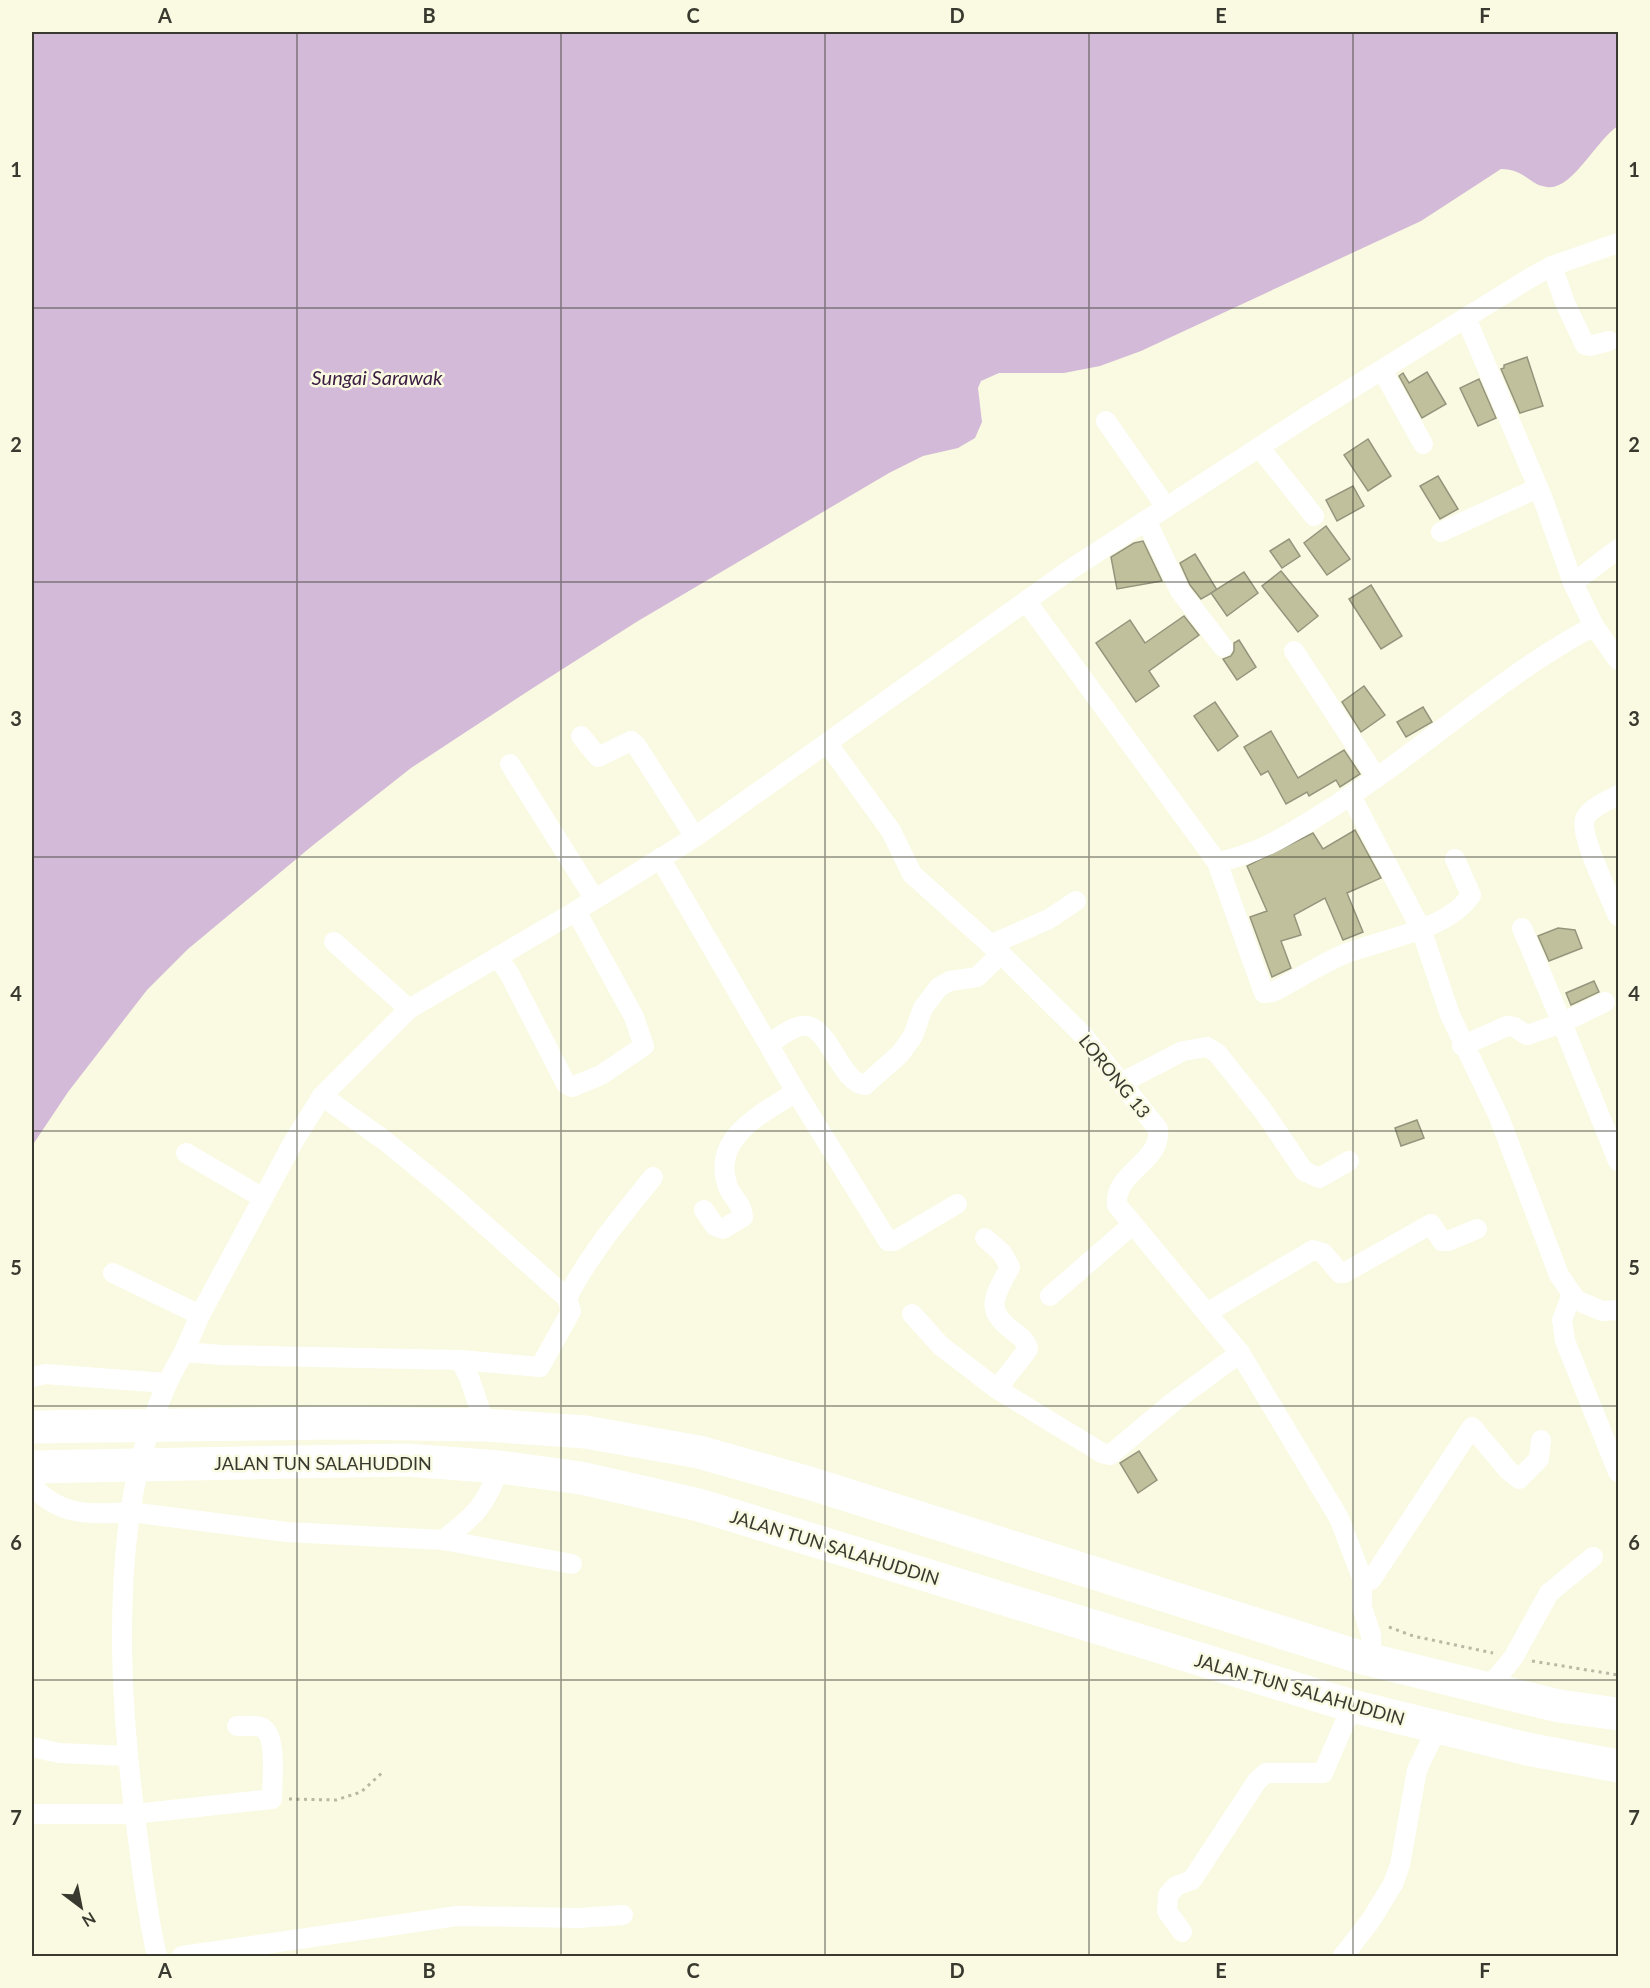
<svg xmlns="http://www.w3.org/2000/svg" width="1650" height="1988" font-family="Lato,sans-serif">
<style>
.water{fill:#d3bad8}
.building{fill:#c0c19c;stroke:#95957e;stroke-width:1.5}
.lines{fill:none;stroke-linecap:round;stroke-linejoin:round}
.path{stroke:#b8b9a5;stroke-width:3;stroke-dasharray:3 4.5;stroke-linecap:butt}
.street{stroke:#fff;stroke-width:20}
.highway{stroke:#fff;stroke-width:33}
.grid{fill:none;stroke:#39392f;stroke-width:1.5;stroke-opacity:0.55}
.labels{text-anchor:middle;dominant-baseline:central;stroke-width:5;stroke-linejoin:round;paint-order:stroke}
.street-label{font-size:18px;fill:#39392f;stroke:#f9fae1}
.water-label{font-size:20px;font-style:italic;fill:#3c1c43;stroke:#f9fae1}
.neatline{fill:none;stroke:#39392f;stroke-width:2}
.grid-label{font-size:20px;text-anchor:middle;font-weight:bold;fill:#39392f}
</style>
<rect width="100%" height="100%" fill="#f9fae1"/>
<path class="water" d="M32,32H1618V126C1597,139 1572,191 1547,187C1529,185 1525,169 1501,169L1421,221L1141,351L1100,366L1064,373H999L981,381L978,388L982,422L975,438L958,448L923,456L889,473L638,621L536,686L411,768L312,846L188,949L147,990L68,1092L32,1146Z"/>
<g class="building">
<polygon points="1527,357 1543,406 1520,413 1501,369 1504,368 1504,365"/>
<polygon points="1427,372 1446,404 1422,418 1399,376 1403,373 1409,383"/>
<polygon points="1479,379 1496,418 1478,426 1460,388"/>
<polygon points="1368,439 1391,476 1368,491 1344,455"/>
<polygon points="1438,476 1458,509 1440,519 1420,486"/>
<polygon points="1353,486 1364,506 1337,521 1326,500"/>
<polygon points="1326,526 1350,559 1327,575 1304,543"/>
<polygon points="1289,539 1300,556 1282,568 1270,551"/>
<polygon points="1143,541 1162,581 1117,589 1111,557 1134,543"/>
<polygon points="1195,554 1217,590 1201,599 1190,585 1180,563"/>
<polygon points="1281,571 1318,616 1298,632 1262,586"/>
<polygon points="1244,572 1258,593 1227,616 1211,593"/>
<polygon points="1371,585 1402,636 1381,649 1349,599"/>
<polygon points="1184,616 1199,635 1149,671 1159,686 1136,702 1096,643 1130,620 1145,643"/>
<polygon points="1239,640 1256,667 1237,680 1223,659 1231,656 1234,651 1234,643"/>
<polygon points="1364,686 1385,715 1361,732 1342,702"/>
<polygon points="1215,702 1238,736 1218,751 1194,716"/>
<polygon points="1423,707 1432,722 1406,737 1397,722"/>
<polygon points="1271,731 1298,778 1344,750 1360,774 1340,787 1336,780 1309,796 1307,792 1286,804 1268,771 1261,775 1244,747"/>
<polygon points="1355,830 1381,878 1347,893 1363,932 1343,940 1325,898 1294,915 1301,935 1281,941 1291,968 1272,977 1250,917 1267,911 1247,866 1313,833 1323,849"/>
<polygon points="1558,928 1575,930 1582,948 1549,961 1538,936"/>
<polygon points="1594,981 1599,992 1571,1005 1566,993"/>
<polygon points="1417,1120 1424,1138 1401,1146 1395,1128"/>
<polygon points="1139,1451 1157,1480 1138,1493 1120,1463"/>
</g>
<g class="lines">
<g class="path">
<polyline points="1389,1627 1413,1636 1493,1653"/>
<polyline points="1532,1661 1618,1675"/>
<polyline points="289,1799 336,1800 361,1792 383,1772"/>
</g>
<g class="street">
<polyline points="1552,266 1565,303 1585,345 1590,346 1609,341"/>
<polyline points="1466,318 1543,499 1573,583 1594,626"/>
<polyline points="1382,370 1423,444"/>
<polyline points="1106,421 1166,507"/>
<polyline points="1259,447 1314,516"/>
<polyline points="1146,520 1180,591 1223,647"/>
<polyline points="1441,532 1538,488"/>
<polyline points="1573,583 1618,549"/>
<path d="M1026,601L1217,862L1264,993L1273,992C1298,979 1322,963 1347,953C1383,939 1448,930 1471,895L1455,859"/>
<polyline points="1294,651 1377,778"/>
<polyline points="581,736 598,757 631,741 636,745 695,837"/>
<path d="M827,743L891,831L912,874L1001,954L1082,1034L1158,1129C1162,1163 1114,1171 1117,1205L1240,1353L1339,1518L1362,1578V1607L1371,1635V1644L1363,1658"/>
<polyline points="510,764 594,898"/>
<path d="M1618,795C1608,801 1589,808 1585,819C1579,836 1611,898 1618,916"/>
<polyline points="1351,796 1421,929 1450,1015 1499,1117 1559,1275 1576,1300 1602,1311 1618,1310"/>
<polyline points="660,858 796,1092 888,1241 894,1241 957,1204"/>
<path d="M1217,862C1256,855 1286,836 1320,815C1415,758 1496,678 1594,626L1618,660"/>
<polyline points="334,942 409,1009"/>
<polyline points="990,945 1049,919 1076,901"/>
<polyline points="497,957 509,973 566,1084 572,1087 601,1075 644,1046 634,1017 576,911"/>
<polyline points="1605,1002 1562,1023 1618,1161"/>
<path d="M769,1044C778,1038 795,1024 807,1026C830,1029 841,1083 865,1085L900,1054L913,1036L923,1008L939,987L950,981L977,977L1001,954"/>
<polyline points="1462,1046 1507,1026 1514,1027 1527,1035 1562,1023 1522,928"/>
<polyline points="1123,1082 1183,1051 1207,1047 1217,1053 1264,1112 1304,1171 1319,1178 1349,1161"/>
<polyline points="322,1096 384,1140 449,1193 567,1298"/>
<polyline points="186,1153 263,1198"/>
<path d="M704,1210L715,1226L723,1229L743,1217C743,1204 730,1196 727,1184C712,1137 763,1113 796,1092"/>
<path d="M985,1238L1002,1253L1010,1267C995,1296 983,1309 1013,1331C1020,1336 1026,1340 1028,1349L997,1389"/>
<polyline points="113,1273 200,1315"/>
<polyline points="1572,1294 1562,1320 1565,1341 1618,1472"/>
<polyline points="1050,1296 1132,1225"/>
<polyline points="1208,1312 1313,1250 1323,1253 1340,1273 1344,1273 1431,1224 1442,1241 1448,1241 1477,1229"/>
<polyline points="912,1314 941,1346 997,1389 1102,1453 1110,1455 1172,1403 1240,1353"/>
<path d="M460,1360L540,1367L571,1311L567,1298C589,1254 623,1215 653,1177"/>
<polyline points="32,1377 45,1374 166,1383"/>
<polyline points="485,1425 469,1377 460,1360 221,1355 184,1352 200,1315 295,1139 322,1096 409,1009 576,911 695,837 1071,569 1312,413 1530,278 1552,266 1618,243"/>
<path d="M32,1485C58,1516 91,1515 130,1512C139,1457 155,1400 184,1352"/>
<path d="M443,1540C476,1515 485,1506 500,1467"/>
<polyline points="1362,1578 1366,1581 1371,1580 1472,1427 1508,1470 1519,1479 1539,1459 1541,1440"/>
<polyline points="1488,1688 1513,1658 1549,1593 1593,1557"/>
<polyline points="32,1747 59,1753 127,1756"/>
<path d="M32,1814H134L272,1799C272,1782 278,1734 261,1727C254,1725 244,1726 237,1726"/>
<polyline points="1182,1932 1167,1911 1168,1895 1176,1886 1192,1880 1257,1781 1266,1773 1323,1773 1352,1706"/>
<path d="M157,1956C148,1918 143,1879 138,1839C123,1732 115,1620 130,1512L287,1532L443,1540L572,1564"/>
<polyline points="182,1956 457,1916 579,1918 623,1915"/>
<polyline points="1343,1956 1371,1920 1393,1884 1400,1865 1417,1770 1437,1728"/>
</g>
<g class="highway">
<polyline points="32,1427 340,1423 485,1425 585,1432 699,1452 809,1483 1363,1658 1559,1706 1618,1714"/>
<polyline points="32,1467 407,1460 500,1467 581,1478 699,1505 1352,1706 1527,1749 1618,1766"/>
</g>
</g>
<path class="grid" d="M297,32V1956M561,32V1956M825,32V1956M1089,32V1956M1353,32V1956M32,308H1618M32,582H1618M32,857H1618M32,1131H1618M32,1406H1618M32,1680H1618"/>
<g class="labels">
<g class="street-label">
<text transform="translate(1115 1076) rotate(51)">LORONG 13</text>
<text x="323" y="1463">JALAN TUN SALAHUDDIN</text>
<text transform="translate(835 1547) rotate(17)">JALAN TUN SALAHUDDIN</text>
<text transform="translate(1300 1689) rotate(16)">JALAN TUN SALAHUDDIN</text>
</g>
<g class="water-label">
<text x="377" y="377">Sungai Sarawak</text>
</g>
</g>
<rect width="1650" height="1988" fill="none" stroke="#f9fae1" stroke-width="66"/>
<g transform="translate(81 1907) rotate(148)" stroke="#f9fae1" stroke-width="4.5" paint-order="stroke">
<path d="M0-4.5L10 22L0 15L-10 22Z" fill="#39392f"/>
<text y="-9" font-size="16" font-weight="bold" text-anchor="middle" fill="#39392f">N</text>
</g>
<rect x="33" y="33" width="1584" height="1922" class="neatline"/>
<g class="grid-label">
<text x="165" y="23">A</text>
<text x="429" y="23">B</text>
<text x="693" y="23">C</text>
<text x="957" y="23">D</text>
<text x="1221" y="23">E</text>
<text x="1485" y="23">F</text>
<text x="16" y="177">1</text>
<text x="1634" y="177">1</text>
<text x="16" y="452">2</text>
<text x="1634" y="452">2</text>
<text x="16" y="726">3</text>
<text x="1634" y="726">3</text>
<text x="16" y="1001">4</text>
<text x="1634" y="1001">4</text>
<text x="16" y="1275">5</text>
<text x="1634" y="1275">5</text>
<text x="16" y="1550">6</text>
<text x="1634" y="1550">6</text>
<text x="16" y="1825">7</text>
<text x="1634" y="1825">7</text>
<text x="165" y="1978">A</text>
<text x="429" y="1978">B</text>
<text x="693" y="1978">C</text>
<text x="957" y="1978">D</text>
<text x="1221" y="1978">E</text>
<text x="1485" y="1978">F</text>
</g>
</svg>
